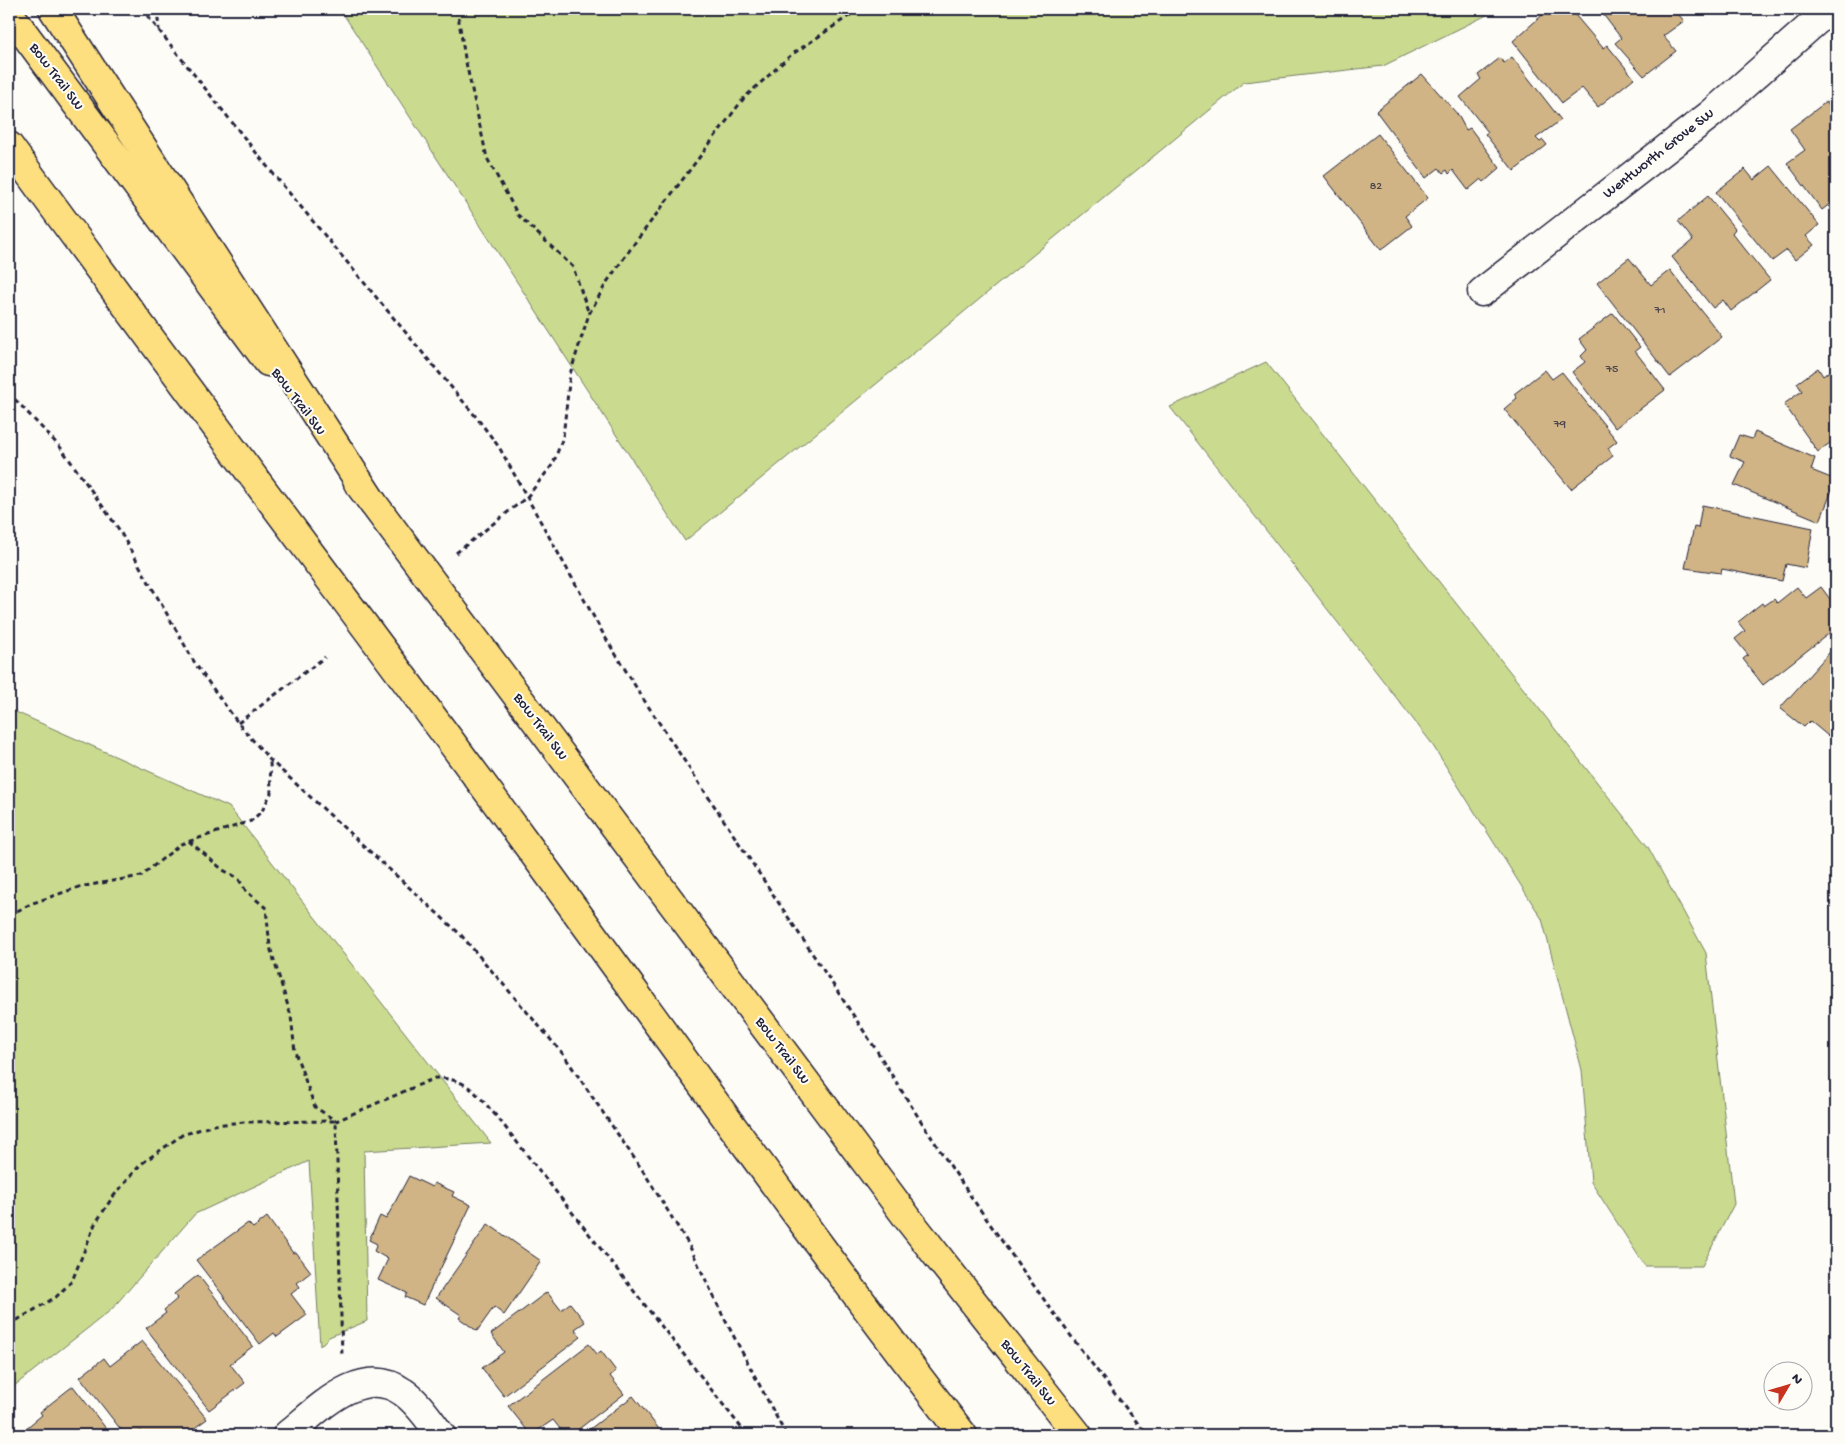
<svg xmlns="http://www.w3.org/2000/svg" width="1845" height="1444" font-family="'Gochi Hand',sans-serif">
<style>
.green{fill:#cadb8f;stroke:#767e65}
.building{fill:#d0b485;stroke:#22223b}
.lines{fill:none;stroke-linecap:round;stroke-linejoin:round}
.minor-casing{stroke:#22223b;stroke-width:31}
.major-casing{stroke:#22223b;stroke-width:31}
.highway-casing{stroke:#22223b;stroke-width:31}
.path{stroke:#22223b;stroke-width:3;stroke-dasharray:5 4;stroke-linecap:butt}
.minor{stroke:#fdfcf7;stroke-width:28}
.major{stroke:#fddf80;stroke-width:28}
.highway{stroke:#fddf80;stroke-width:28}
.labels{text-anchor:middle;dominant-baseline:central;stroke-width:4;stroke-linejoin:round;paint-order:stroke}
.number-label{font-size:12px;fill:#4e464e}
.street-label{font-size:15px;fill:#22223b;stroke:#fdfcf7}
</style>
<rect width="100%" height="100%" fill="#fdfcf7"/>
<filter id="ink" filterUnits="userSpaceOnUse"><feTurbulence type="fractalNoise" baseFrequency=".02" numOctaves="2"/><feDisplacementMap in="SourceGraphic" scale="10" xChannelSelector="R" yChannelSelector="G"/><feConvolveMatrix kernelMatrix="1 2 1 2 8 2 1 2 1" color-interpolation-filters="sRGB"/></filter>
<g filter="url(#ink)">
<g class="green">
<polygon points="340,9 1494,9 1485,16 1383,66 1244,82 685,541"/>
<polygon points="1266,362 1648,847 1706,953 1734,1204 1702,1266 1645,1266 1591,1182 1582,1070 1542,919 1430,741 1170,407"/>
<polygon points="9,709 229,807 491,1143 364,1151 367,1321 329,1337 320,1346 309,1161 195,1214 111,1310 9,1390"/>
</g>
<g class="building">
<polygon points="1549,9 1570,9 1603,48 1607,45 1634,78 1598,107 1582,88 1562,103 1513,41"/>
<polygon points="1599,9 1674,9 1684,21 1663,36 1676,51 1644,76 1615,43 1621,38"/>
<polygon points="1512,57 1561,120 1536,138 1540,142 1543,140 1547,145 1514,171 1485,134 1488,132 1460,97 1481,79 1478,75 1500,58 1504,63"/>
<polygon points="1422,74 1458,115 1466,130 1470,128 1500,168 1484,182 1481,179 1468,190 1453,170 1449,174 1447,170 1443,173 1439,168 1426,178 1376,111"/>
<polygon points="1826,102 1836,115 1836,210 1831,203 1822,210 1787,163 1805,150 1790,129"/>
<polygon points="1378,134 1428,198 1405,216 1412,226 1381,250 1324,176"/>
<polygon points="1771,166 1819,225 1806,236 1814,245 1795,260 1787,250 1772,261 1716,192 1745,169 1754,180"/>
<polygon points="1708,196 1735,229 1732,233 1770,280 1731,311 1723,300 1713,308 1672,257 1693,240 1678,221"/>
<polygon points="1629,258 1651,285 1670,270 1722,337 1670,377 1597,283"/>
<polygon points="1613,313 1640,347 1635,351 1665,390 1615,428 1572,372 1585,362 1581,356 1587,350 1579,339"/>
<polygon points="1836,366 1836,449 1831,442 1818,452 1784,404 1802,391 1797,383 1818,368 1823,376"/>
<polygon points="1545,370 1552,379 1562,372 1617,441 1608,448 1613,456 1571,489 1504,409 1517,398 1514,394"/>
<polygon points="1755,432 1815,458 1811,470 1836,480 1820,521 1734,485 1745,462 1730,456 1739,435 1752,439"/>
<polygon points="1702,505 1813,528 1806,568 1786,564 1782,581 1722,569 1721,573 1685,568 1694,527 1698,528"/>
<polygon points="1797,587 1806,598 1821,587 1836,607 1836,628 1763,685 1743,659 1748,655 1735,639 1745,631 1738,622 1762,603 1764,606 1774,599 1777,603"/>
<polygon points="1836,645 1836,726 1828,736 1810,721 1804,727 1780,708"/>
<polygon points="409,1176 432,1187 434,1183 454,1192 452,1196 471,1205 423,1305 405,1297 407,1293 378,1280 388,1259 374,1251 377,1244 369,1240 380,1216 386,1219"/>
<polygon points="267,1217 293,1253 296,1252 311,1272 297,1283 300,1287 291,1294 307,1315 277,1337 274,1333 260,1344 196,1260 248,1223 253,1228"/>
<polygon points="488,1224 541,1261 504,1315 494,1307 477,1331 459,1318 461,1315 436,1298"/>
<polygon points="198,1275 253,1346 230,1364 245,1383 209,1410 146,1328 166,1313 164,1310 178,1298 174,1294"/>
<polygon points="547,1292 561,1310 570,1303 585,1322 575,1329 581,1337 504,1396 482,1368 504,1352 491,1334"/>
<polygon points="142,1341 207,1419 185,1435 144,1435 141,1431 135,1435 125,1435 80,1377 104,1358 110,1366"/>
<polygon points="589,1344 597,1354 601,1351 616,1371 610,1376 624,1394 571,1435 565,1435 553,1420 531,1435 508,1406"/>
<polygon points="73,1386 111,1435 30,1435 25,1429 42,1415 40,1412"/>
<polygon points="633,1396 659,1429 656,1432 659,1435 582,1435"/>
</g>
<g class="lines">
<g class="minor-casing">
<g id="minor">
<polyline points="1482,292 1711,114 1830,9"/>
<path d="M287,1435C317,1411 361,1362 403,1392C418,1402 430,1421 441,1435"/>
</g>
</g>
<g class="major-casing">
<g id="major">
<polyline points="9,13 268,362"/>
<path d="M9,146C178,379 352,607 523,839C669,1038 812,1240 963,1435"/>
<polyline points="358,483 909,1220 1078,1435"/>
</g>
</g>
<g class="highway-casing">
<polyline id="highway" points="53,9 373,503"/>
</g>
<g class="path">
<path d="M142,9L266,165L477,418L499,447L605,637L644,700L877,1051C958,1184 1050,1312 1147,1435"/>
<polyline points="157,9 159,30"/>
<polyline points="457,9 465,58 487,158 518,215 573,267 589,314"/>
<polyline points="9,393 61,448 118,528 196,665 238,723 270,760 461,935 563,1054 645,1174 689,1245 723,1316 786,1435"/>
<polyline points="456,553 527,497 553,464 563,437 570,374 589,314 607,282 634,244 744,98 791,55 852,14 864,9"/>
<polyline points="238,723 325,657"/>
<path d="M189,841L223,870L238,878L246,891L266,908L270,947L291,1016L295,1052L315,1107L336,1121L435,1078C469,1078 477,1095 498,1118L747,1435"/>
<polyline points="9,915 33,903 79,887 141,876 181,844 251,821 262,811 271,793 270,761"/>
<polyline points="9,1325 56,1297 72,1281 95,1224 112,1198 141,1164 182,1135 214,1125 244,1122 336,1121 342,1357"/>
</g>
<use href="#minor" class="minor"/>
<use href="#major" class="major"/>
<use href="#highway" class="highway"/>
</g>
</g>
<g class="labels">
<g class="number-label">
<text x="1376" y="187">82</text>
<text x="1660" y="311">71</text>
<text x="1612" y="370">75</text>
<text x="1560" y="425">79</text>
</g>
<g class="street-label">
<text transform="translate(56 77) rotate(53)">Bow Trail SW</text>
<text transform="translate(1659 154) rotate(-38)">Wentworth Grove SW</text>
<text transform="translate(298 402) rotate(53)">Bow Trail SW</text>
<text transform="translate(540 727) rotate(53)">Bow Trail SW</text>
<text transform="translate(782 1051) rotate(53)">Bow Trail SW</text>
<text transform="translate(1028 1373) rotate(52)">Bow Trail SW</text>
</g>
</g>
<rect width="1845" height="1444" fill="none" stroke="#fdfcf7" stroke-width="30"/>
<rect x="15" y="15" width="1815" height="1414" fill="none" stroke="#22223b" stroke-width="2" filter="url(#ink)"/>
<g transform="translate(1788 1386) rotate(52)"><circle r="24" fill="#fdfcf7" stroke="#a5a5ac"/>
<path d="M0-4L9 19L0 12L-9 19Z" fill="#c8321e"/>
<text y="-8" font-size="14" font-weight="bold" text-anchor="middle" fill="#22223b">N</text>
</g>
</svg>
